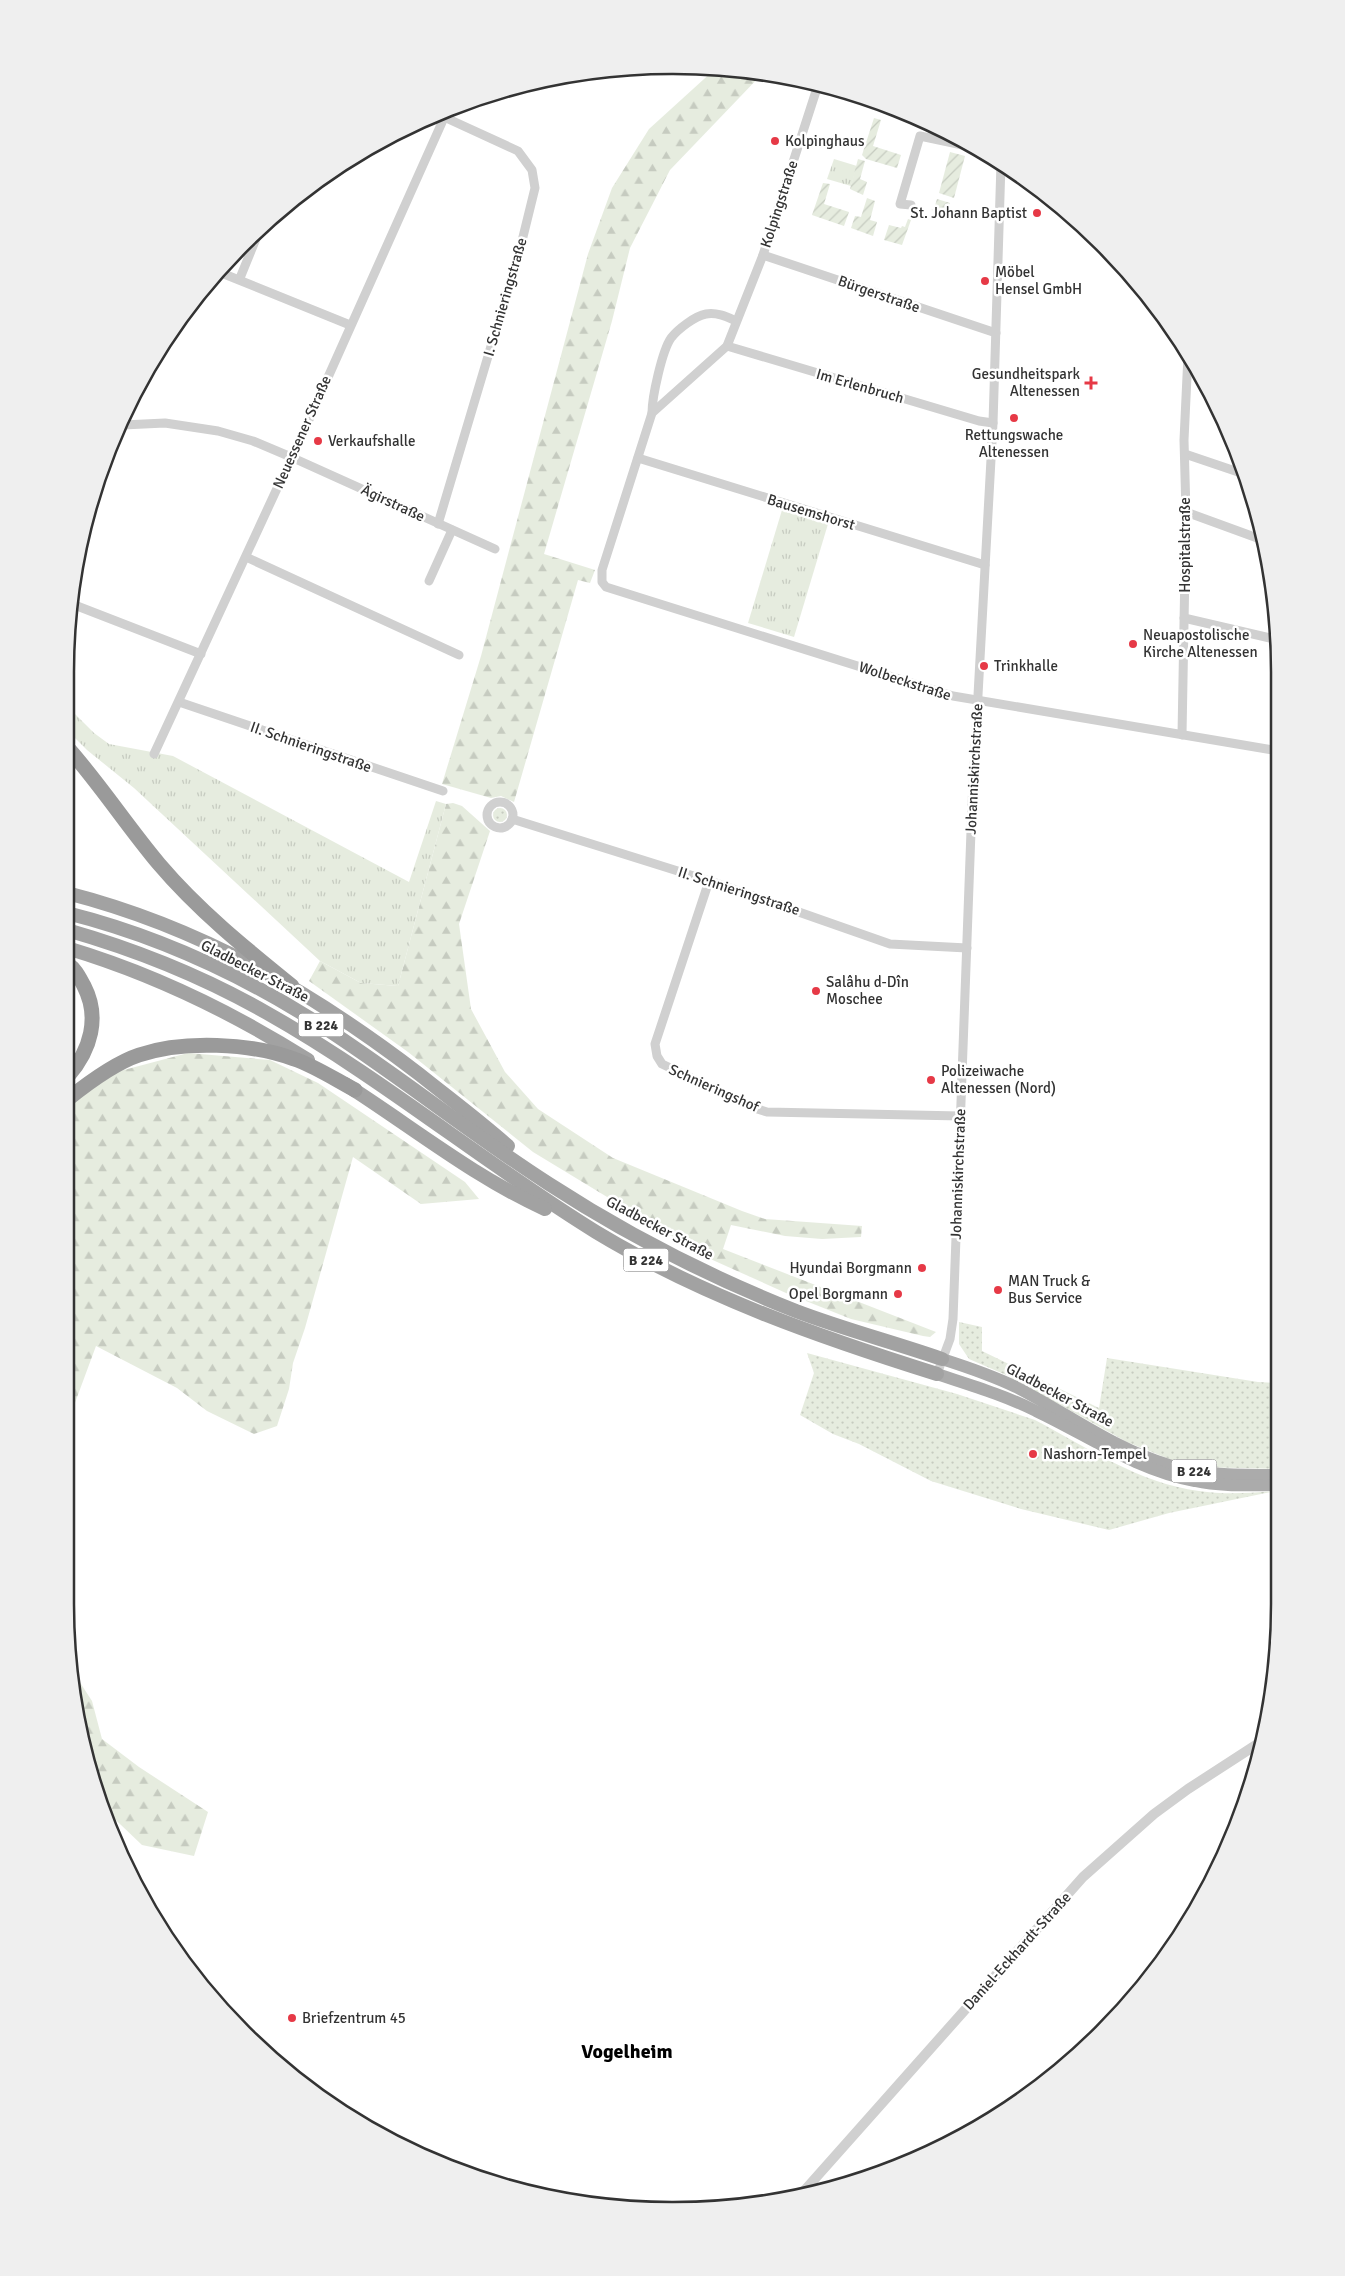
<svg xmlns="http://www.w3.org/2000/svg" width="1345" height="2276" font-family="Signika,sans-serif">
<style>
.grass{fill:url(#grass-dots)}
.forest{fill:url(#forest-firs)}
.park{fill:url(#park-tufts)}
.garden{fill:url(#garden-furrows)}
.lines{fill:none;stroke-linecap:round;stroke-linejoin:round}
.minor{stroke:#d0d0d0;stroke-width:9}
.tertiary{stroke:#d0d0d0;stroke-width:10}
.primary{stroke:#ababab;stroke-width:12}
.trunk{stroke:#a2a2a2;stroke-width:14}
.motorway{stroke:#9a9a9a;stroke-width:15}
.poi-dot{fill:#e63946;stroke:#fff;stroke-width:2}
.labels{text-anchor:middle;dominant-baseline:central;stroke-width:5;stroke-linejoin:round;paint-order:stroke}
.shield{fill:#fff;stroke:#707070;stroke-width:1}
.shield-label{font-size:14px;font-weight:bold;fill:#333}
.poi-label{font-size:15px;fill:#333;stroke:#fff;text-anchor:start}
.street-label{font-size:15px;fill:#333;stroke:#fff}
.district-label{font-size:20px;font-weight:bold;fill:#000;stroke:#fff}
.rim{fill:none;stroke:#333;stroke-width:2.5}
</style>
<defs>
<pattern id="grass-dots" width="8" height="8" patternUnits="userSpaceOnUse" patternTransform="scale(1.25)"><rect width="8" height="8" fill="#e6ecdf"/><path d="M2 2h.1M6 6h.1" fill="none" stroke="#c6cbc0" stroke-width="1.8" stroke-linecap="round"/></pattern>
<pattern id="forest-firs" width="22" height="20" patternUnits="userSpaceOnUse" patternTransform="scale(1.25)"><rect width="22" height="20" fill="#e6ecdf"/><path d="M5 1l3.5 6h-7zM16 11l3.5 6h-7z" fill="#c6cbc0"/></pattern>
<pattern id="park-tufts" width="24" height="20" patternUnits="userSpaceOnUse" patternTransform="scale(1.25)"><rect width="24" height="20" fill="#e6ecdf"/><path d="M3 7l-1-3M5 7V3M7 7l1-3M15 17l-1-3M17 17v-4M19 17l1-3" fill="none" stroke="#c6cbc0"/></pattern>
<pattern id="garden-furrows" width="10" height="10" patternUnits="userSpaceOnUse" patternTransform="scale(1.25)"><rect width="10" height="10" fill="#e6ecdf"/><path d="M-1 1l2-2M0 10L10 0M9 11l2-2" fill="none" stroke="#c6cbc0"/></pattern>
</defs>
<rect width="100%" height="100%" fill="#fff"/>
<g class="grass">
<circle cx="500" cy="815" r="7"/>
<polygon points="959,1322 982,1327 982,1351 1099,1408 1107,1358 1258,1382 1279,1383 1279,1469 1197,1467 1174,1461 1127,1442 1006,1375 969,1359 959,1344"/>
<path d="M807,1353L957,1394L1035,1420C1088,1448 1139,1483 1199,1491C1225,1495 1250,1493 1276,1491L1169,1513L1109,1530L1021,1509L931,1481L859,1444L833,1434L800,1415L814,1373Z"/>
</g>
<g class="forest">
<polygon points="715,69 762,74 670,170 630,248 612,321 544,554 595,570 590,583 578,580 514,802 501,796 491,798 442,784 481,656 588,254 612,188 649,129"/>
<polygon points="453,803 462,806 490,831 459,924 471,1009 505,1072 538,1109 613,1158 742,1211 765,1219 862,1226 861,1237 822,1239 785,1236 731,1225 723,1249 936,1332 930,1337 923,1336 851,1319 786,1293 706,1257 533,1152 408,1052 309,981 320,961 361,983 398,986 446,804"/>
<polygon points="188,1053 270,1060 318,1083 465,1182 479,1199 421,1204 353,1157 305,1328 293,1363 289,1389 277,1426 254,1434 207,1411 177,1388 96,1346 69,1419 68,1108 85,1093 120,1071"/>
<polygon points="70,1667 92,1701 102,1739 139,1767 208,1812 194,1856 142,1845 100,1805 70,1683"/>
<polygon points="1140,1990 1129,2004 1036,2090 1124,1995"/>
</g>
<g class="park">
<polygon points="834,159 857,166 851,186 827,179"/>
<polygon points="782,510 828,524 794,637 748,623"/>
<polygon points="67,706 94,733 109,744 173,756 409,882 436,801 446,804 398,986 361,983 320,961 134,788 87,750 67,730"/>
</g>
<g class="garden">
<polygon points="874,118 881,120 873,146 901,155 897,168 866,159 862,155"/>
<polygon points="950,152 965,156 954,198 939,193"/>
<polygon points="858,159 865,161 860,179 867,182 863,195 850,189"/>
<polygon points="823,183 830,184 824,204 849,212 844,226 812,215"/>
<polygon points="867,198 875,201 870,220 877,222 873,236 851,228 855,216 861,217"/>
<polygon points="937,199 950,203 947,213 931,210 934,209"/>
<polygon points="908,219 911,220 902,245 884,240 889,225 901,228 902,226 905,227"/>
</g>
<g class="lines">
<g class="minor">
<polyline points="818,85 763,255 727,346 652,413 602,570 602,582 606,587 953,696 1279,751"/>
<polyline points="911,205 900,204 920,136 972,147"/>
<polyline points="763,255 996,333"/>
<polyline points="219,272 350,325"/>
<polyline points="240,278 260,229"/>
<polyline points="727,346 979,421 993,423"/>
<path d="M652,413C652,397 662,351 671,338C678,329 695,316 706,314C717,312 727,317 736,321"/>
<polyline points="123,425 165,423 218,431 253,441 291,457 495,549"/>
<polyline points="1185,454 1247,475"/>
<polyline points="638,458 985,565"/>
<polyline points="1186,512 1260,539"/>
<polyline points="438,524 520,249 535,188 532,170 518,151 444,117"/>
<polyline points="246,557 459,655"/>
<polyline points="429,581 452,530"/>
<polyline points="72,604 201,654"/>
<polyline points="1184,618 1270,638"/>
<polyline points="179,702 443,791"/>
<polyline points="1182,735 1186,512 1184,440 1188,355"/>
<polyline points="154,754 312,413 448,109"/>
<circle cx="500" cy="815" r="13"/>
<polyline points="512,819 716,883 890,944 967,948"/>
<polyline points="709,881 655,1044 657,1056 662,1064 754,1108 767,1112 961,1116"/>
<polyline points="937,1374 950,1339 953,1319 972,804 993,423 1001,163"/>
</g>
<polyline class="tertiary" points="804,2191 1083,1877 1154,1814 1188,1789 1259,1743"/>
<g class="primary">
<path d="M942,1359C967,1367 993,1376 1016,1387C1067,1413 1114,1449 1169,1465C1205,1476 1242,1475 1279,1475"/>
<path d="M937,1374C970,1385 1004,1395 1036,1411C1089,1436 1136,1470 1195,1481C1222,1487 1251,1485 1279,1485"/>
</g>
<g class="trunk">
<path d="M67,893C200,927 312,992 419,1074C449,1098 480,1121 508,1146"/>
<path d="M67,913C155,935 240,974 316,1022C396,1073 469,1133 549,1184C626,1234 710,1277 796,1311C843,1329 893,1342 942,1359"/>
<path d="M67,930C137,950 204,977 267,1013C382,1078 484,1163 596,1232C702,1296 819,1337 937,1374"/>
<path d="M67,948C154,974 232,1012 308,1060"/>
<path d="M345,1084C411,1126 474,1177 545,1209"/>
</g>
<g class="motorway">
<path d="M67,747C100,784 127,826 159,864C198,910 245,948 292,986"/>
<path d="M68,964C76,970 79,977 84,986C100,1017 91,1050 68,1076"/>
<path d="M68,1099C88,1083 115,1063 139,1055C183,1040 251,1043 294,1059C315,1066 336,1080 355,1090"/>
</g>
</g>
<g class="poi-dot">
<circle cx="775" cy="141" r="5"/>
<circle cx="1037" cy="213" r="5"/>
<circle cx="985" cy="281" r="5"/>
<path d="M1088.5 375.5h5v5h5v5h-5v5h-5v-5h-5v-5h5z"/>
<circle cx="1014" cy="418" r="5"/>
<circle cx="318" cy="441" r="5"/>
<circle cx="1133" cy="644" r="5"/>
<circle cx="984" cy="666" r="5"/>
<circle cx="816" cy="991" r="5"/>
<circle cx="931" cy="1080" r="5"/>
<circle cx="922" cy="1268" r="5"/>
<circle cx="998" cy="1290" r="5"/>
<circle cx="898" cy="1294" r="5"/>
<circle cx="1033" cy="1454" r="5"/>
<circle cx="292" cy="2018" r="5"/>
</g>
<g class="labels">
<g class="shield">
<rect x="298.5" y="1013.5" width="45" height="23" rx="4"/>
<rect x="623.5" y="1248.5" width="45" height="23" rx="4"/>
<rect x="1171.5" y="1459.5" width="45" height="23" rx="4"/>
</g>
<g class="shield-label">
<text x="321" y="1025">B 224</text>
<text x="646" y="1260">B 224</text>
<text x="1194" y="1471">B 224</text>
</g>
<g class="poi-label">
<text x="785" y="141">Kolpinghaus</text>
<text x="1027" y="213" text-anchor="end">St. Johann Baptist</text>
<text x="995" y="272">Möbel<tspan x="995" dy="17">Hensel GmbH</tspan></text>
<text x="1080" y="374" text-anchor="end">Gesundheitspark<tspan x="1080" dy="17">Altenessen</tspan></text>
<text x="1014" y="435" text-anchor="middle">Rettungswache<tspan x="1014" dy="17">Altenessen</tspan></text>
<text x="328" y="441">Verkaufshalle</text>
<text x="1143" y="635">Neuapostolische<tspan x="1143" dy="17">Kirche Altenessen</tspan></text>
<text x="994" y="666">Trinkhalle</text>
<text x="826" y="982">Salâhu d-Dîn<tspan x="826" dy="17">Moschee</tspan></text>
<text x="941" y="1071">Polizeiwache<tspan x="941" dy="17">Altenessen (Nord)</tspan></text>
<text x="912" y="1268" text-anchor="end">Hyundai Borgmann</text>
<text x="1008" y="1281">MAN Truck &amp;<tspan x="1008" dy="17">Bus Service</tspan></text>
<text x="888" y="1294" text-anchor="end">Opel Borgmann</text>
<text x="1043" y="1454">Nashorn-Tempel</text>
<text x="302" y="2018">Briefzentrum 45</text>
</g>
<g class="street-label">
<text transform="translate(779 204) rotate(-72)">Kolpingstraße</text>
<text transform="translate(879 294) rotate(19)">Bürgerstraße</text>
<text transform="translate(505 297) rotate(-74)">I. Schnieringstraße</text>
<text transform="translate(860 386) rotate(16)">Im Erlenbruch</text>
<text transform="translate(302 432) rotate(-66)">Neuessener Straße</text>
<text transform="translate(393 503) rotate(25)">Ägirstraße</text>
<text transform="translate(811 512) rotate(17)">Bausemshorst</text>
<text transform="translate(1185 545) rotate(-90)">Hospitalstraße</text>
<text transform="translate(905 681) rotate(18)">Wolbeckstraße</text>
<text transform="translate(311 747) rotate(19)">II. Schnieringstraße</text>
<text transform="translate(974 769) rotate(-87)">Johanniskirchstraße</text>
<text transform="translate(739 891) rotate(18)">II. Schnieringstraße</text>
<text transform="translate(255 971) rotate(27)">Gladbecker Straße</text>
<text transform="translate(714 1088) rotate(24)">Schnieringshof</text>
<text transform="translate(958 1174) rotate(-88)">Johanniskirchstraße</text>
<text transform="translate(660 1228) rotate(28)">Gladbecker Straße</text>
<text transform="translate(1060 1395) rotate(28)">Gladbecker Straße</text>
<text transform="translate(1017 1951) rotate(-48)">Daniel-Eckhardt-Straße</text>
</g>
<g class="district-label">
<text x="627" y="2051">Vogelheim</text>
</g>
</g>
<path d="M0 0H1345V2276H0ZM672 74H673A598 598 0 0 1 1271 672V1604A598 598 0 0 1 673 2202H672A598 598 0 0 1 74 1604V672A598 598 0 0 1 672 74Z" fill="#efefef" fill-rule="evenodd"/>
<path class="rim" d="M672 74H673A598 598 0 0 1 1271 672V1604A598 598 0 0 1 673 2202H672A598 598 0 0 1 74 1604V672A598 598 0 0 1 672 74Z"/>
</svg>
